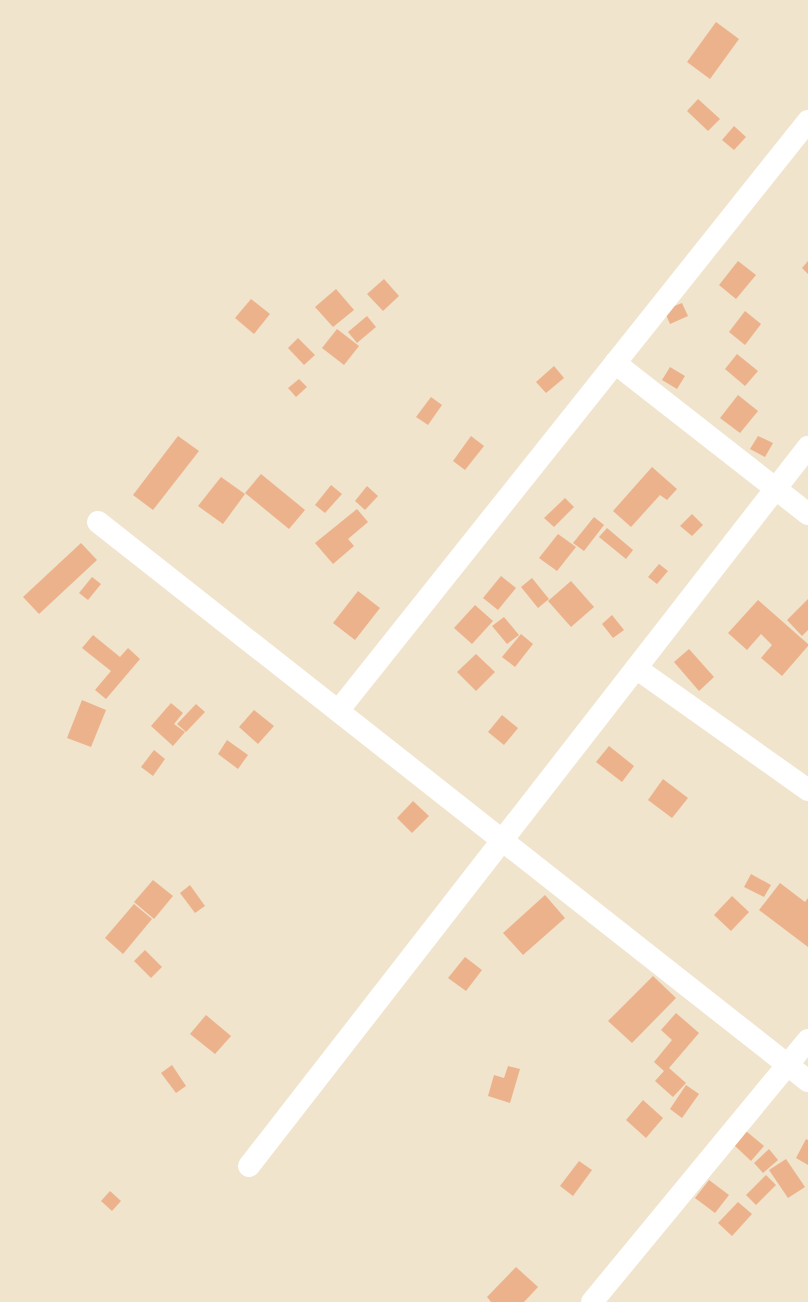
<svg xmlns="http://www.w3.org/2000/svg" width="808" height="1302" font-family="Bitter,serif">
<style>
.building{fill:#ecb28c}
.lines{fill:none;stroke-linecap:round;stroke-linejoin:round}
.street{stroke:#fff;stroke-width:22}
</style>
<rect width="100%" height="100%" fill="#f1e4cd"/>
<g class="building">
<polygon points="716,22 739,39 710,79 687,62"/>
<polygon points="698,99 720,119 708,131 687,111"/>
<polygon points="734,126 746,137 734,150 722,140"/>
<polygon points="738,261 756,275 736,299 719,285"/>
<polygon points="808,261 808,274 802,268"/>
<polygon points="384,279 399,296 383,311 367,294"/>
<polygon points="336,289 354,310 333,327 315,307"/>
<polygon points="251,299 270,314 254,334 235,318"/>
<polygon points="682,303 688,316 670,324 664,310"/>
<polygon points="745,311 761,324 745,345 729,332"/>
<polygon points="367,316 376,327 357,343 348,332"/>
<polygon points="337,329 359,346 344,365 322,348"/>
<polygon points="298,338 315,355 304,365 288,348"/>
<polygon points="737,354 758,371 745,386 725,369"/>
<polygon points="554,366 564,378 546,393 536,382"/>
<polygon points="670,367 685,376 677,389 662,380"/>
<polygon points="299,379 307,387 296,397 288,388"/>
<polygon points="738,395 758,411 740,433 720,418"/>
<polygon points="431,397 442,405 428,425 416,417"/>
<polygon points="178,436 199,451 153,510 133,495"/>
<polygon points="471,436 484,446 465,470 453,461"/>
<polygon points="758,436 773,443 765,457 750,449"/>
<polygon points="652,467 677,489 667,500 660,495 631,527 613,511"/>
<polygon points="261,474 305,510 289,529 245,493"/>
<polygon points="221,477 245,494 223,524 198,506"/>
<polygon points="331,485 342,494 325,513 315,505"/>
<polygon points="367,486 378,496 365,510 355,501"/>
<polygon points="565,498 574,507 554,527 544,518"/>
<polygon points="357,509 368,522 348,539 354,546 333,564 315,543"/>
<polygon points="692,514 703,525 692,536 680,526"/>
<polygon points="594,517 604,525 584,551 573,543"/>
<polygon points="607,528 633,550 626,559 599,537"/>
<polygon points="558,534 576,547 557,571 539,558"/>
<polygon points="81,543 97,560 39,614 23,597"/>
<polygon points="659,564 668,571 657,584 648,577"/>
<polygon points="501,576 516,588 498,610 483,598"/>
<polygon points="92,577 101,584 88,600 79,593"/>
<polygon points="532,578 549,599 538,608 521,587"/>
<polygon points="571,581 594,607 571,627 548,601"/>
<polygon points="358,591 380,608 355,640 333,623"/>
<polygon points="808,599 808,630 802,636 787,620"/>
<polygon points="758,600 808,644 808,646 782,676 761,658 772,645 761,634 747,650 728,633"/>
<polygon points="475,605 493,621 472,644 454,628"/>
<polygon points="612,615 624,630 613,638 602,624"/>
<polygon points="504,617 519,635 507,644 492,626"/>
<polygon points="521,634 533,644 515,667 502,657"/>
<polygon points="93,635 120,657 128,648 140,659 106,699 95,690 111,671 82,648"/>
<polygon points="689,649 714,677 699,691 674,662"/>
<polygon points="476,654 495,672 476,691 457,672"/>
<polygon points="82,700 106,710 91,747 67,738"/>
<polygon points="171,703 183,713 174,724 185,732 173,746 151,726"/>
<polygon points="196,704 205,712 186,732 177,724"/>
<polygon points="254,710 274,726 258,744 239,727"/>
<polygon points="502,715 518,728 504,745 488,732"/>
<polygon points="227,740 248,755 238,769 218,754"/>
<polygon points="609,746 634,766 622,782 596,762"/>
<polygon points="154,750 165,759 153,776 141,767"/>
<polygon points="663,779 688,798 672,818 648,800"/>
<polygon points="413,801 429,816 412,833 397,818"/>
<polygon points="751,874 771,885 764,897 744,887"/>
<polygon points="153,880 173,896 154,919 134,902"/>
<polygon points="780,883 805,902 808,898 808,947 759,910"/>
<polygon points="190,885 205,906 195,913 180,893"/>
<polygon points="545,895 565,918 523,955 503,933"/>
<polygon points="732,896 749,912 731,931 714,915"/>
<polygon points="134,904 152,919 123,954 105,938"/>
<polygon points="145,950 162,967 151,978 134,961"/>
<polygon points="465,957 482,970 466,991 448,978"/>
<polygon points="653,976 676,998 632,1043 608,1021"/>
<polygon points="676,1013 699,1033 669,1068 686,1083 673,1097 655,1081 664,1071 654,1062 672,1040 661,1030"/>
<polygon points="206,1015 231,1036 215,1054 190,1034"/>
<polygon points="172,1065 186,1086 176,1093 161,1073"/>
<polygon points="508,1066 520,1069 510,1103 488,1096 494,1075 504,1078"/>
<polygon points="686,1085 699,1094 682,1118 670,1109"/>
<polygon points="643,1100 663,1118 646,1138 626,1120"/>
<polygon points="746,1131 764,1146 751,1161 734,1145"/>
<polygon points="806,1139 808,1140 808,1165 796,1158"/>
<polygon points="769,1149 778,1160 763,1173 754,1163"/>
<polygon points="786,1159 805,1187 788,1198 769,1170"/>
<polygon points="579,1161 592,1170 573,1196 560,1186"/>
<polygon points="766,1175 776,1185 756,1205 746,1195"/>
<polygon points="709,1180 729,1195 715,1213 695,1198"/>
<polygon points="110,1191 121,1201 112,1211 101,1201"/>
<polygon points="738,1202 752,1214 732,1236 718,1223"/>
<polygon points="516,1267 538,1287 524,1302 491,1302 487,1297"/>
</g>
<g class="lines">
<g class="street">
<polyline points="615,363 808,514"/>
<polyline points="98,522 808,1081"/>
<polyline points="636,668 808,790"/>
<polyline points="338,711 808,121"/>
<polyline points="249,1166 808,447"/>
<polyline points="592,1302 808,1040"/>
</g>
</g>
</svg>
